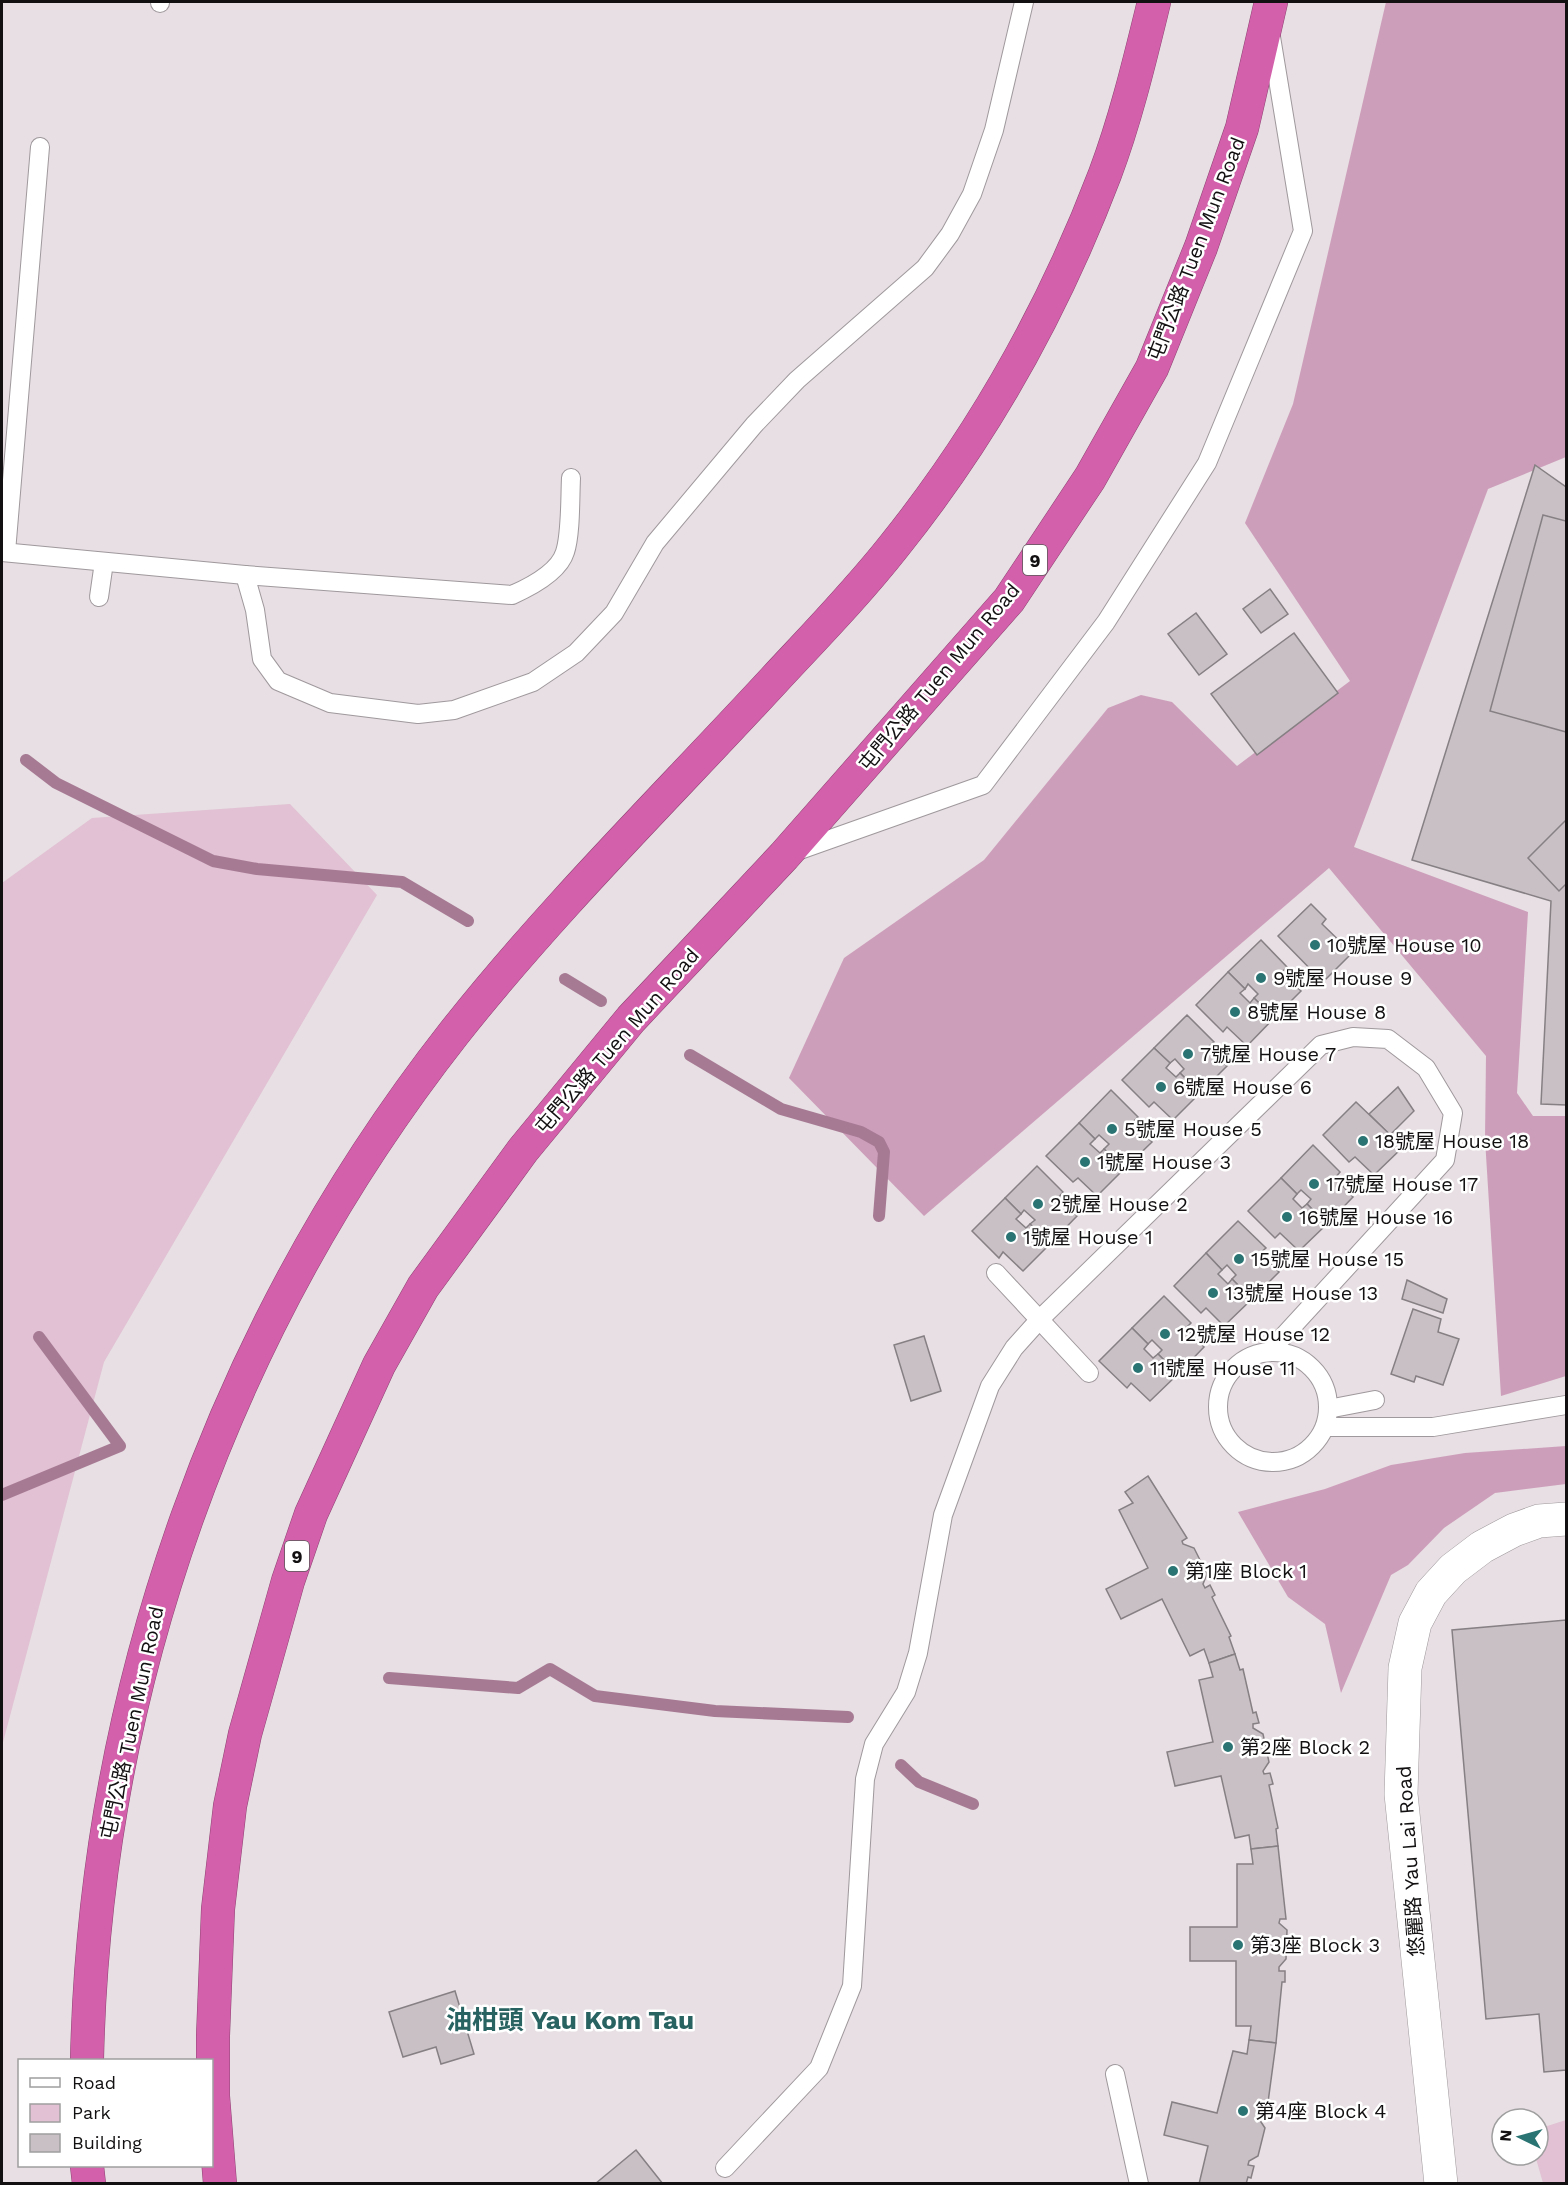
<svg xmlns="http://www.w3.org/2000/svg" width="1568" height="2185" font-family="'Work Sans','Noto Sans TC',sans-serif">
<style>
.green{fill:#e1c1d3}
.forest{fill:#cd9eba}
.lines{fill:none;stroke-linecap:round;stroke-linejoin:round}
.stream{stroke:#a77a94;stroke-width:12}
.building{fill:#c8c0c4;stroke:#867f83;stroke-width:1.5}
.lane-casing{stroke:#9f989c;stroke-width:20}
.street-casing{stroke:#9f989c;stroke-width:34}
.highway-casing{stroke:#8f4474;stroke-width:34}
.lane{stroke:#fff;stroke-width:18}
.street{stroke:#fff;stroke-width:33}
.highway{stroke:#d260aa;stroke-width:33}
.poi-dot{fill:#2a7473;stroke:#fff;stroke-width:2}
.labels{text-anchor:middle;dominant-baseline:central;stroke-width:5;stroke-linejoin:round;paint-order:stroke}
.shield{fill:#fff;stroke:#595858;stroke-width:1.5}
.shield-label{font-size:18px;font-weight:bold;fill:#121011}
.street-label{font-size:20px;fill:#121011;stroke:#fff}
.poi-label{font-size:20px;fill:#121011;stroke:#fff;text-anchor:start}
.district-label{font-size:26px;font-weight:bold;fill:#286261;stroke:#fff}
</style>
<rect width="100%" height="100%" fill="#e7dfe3"/>
<g class="green">
<polygon points="290,804 377,895 104,1362 2,1746 2,883 92,818"/>
<polygon points="1566,2120 1566,2183 1543,2183 1535,2155 1538,2155 1538,2129"/>
</g>
<g class="forest">
<polygon points="1386,2 1566,2 1566,457 1488,489 1354,847 1528,912 1517,1093 1533,1116 1566,1116 1566,1376 1501,1396 1485,1139 1486,1056 1329,868 924,1216 789,1078 844,958 984,860 1108,708 1141,695 1172,702 1237,766 1350,681 1245,523 1293,404"/>
<polygon points="1566,1446 1566,1484 1495,1493 1444,1528 1408,1565 1391,1575 1341,1693 1325,1624 1288,1597 1238,1512 1325,1489 1391,1465 1465,1453"/>
</g>
<g class="lines">
<g class="stream">
<polyline points="26,760 56,783 213,861 257,869 402,882 468,921"/>
<polyline points="565,979 601,1001"/>
<polyline points="690,1055 781,1109 861,1132 879,1142 884,1152 879,1216"/>
<polyline points="2,1495 120,1446 39,1337"/>
<polyline points="389,1678 518,1688 550,1669 595,1696 715,1711 848,1717"/>
<polyline points="901,1765 919,1782 973,1804"/>
</g>
</g>
<g class="building">
<polygon points="1535,465 1566,487 1566,1105 1541,1104 1551,901 1412,860"/>
<polygon points="1543,515 1566,521 1566,732 1490,711"/>
<polygon points="1270,589 1288,614 1261,633 1243,609"/>
<polygon points="1196,613 1227,654 1199,675 1168,634"/>
<polygon points="1294,633 1338,693 1257,755 1211,694"/>
<polygon points="1566,820 1566,884 1559,891 1528,858"/>
<polygon points="1311,904 1326,919 1322,924 1352,953 1323,982 1278,936"/>
<polygon points="1261,940 1287,967 1282,972 1301,991 1274,1018 1254,998 1258,994 1248,984 1245,989 1228,972"/>
<polygon points="1228,972 1245,989 1240,993 1250,1003 1254,998 1274,1018 1247,1046 1227,1027 1223,1032 1196,1005"/>
<polygon points="1187,1015 1214,1042 1208,1047 1227,1066 1200,1093 1180,1073 1184,1069 1175,1059 1170,1063 1154,1048"/>
<polygon points="1154,1048 1170,1063 1166,1068 1176,1077 1180,1073 1200,1093 1173,1120 1154,1102 1149,1107 1122,1080"/>
<polygon points="1398,1087 1414,1111 1390,1135 1369,1114"/>
<polygon points="1111,1090 1138,1117 1132,1123 1152,1142 1124,1169 1104,1149 1109,1144 1099,1135 1095,1139 1079,1123"/>
<polygon points="1356,1102 1403,1147 1374,1175 1355,1157 1349,1162 1323,1135"/>
<polygon points="1079,1123 1095,1139 1090,1144 1100,1153 1104,1149 1124,1169 1097,1196 1078,1178 1073,1182 1046,1156"/>
<polygon points="1313,1145 1340,1172 1335,1178 1353,1197 1327,1224 1307,1204 1311,1199 1301,1190 1297,1194 1281,1178"/>
<polygon points="1037,1166 1063,1192 1059,1197 1077,1216 1050,1244 1030,1224 1035,1220 1024,1210 1021,1214 1005,1198"/>
<polygon points="1281,1178 1297,1194 1293,1199 1302,1208 1307,1204 1327,1224 1299,1251 1280,1233 1275,1238 1248,1211"/>
<polygon points="1005,1198 1021,1214 1016,1219 1026,1228 1030,1224 1050,1244 1023,1271 1003,1252 999,1258 972,1231"/>
<polygon points="1238,1221 1266,1248 1260,1253 1279,1272 1252,1299 1232,1279 1236,1275 1227,1265 1222,1270 1206,1253"/>
<polygon points="1206,1253 1222,1270 1218,1274 1228,1284 1232,1279 1252,1299 1224,1326 1206,1308 1201,1313 1174,1286"/>
<polygon points="1407,1280 1447,1299 1443,1313 1402,1299"/>
<polygon points="1164,1296 1191,1323 1186,1328 1204,1347 1178,1374 1158,1354 1162,1350 1152,1340 1148,1344 1132,1328"/>
<polygon points="1413,1309 1441,1319 1438,1332 1459,1339 1443,1385 1416,1376 1414,1382 1391,1374"/>
<polygon points="1132,1328 1148,1344 1144,1349 1153,1358 1158,1354 1178,1374 1150,1401 1131,1383 1127,1388 1099,1361"/>
<polygon points="924,1336 941,1391 911,1401 894,1345"/>
<polygon points="1148,1476 1187,1538 1182,1541 1183,1544 1194,1548 1207,1574 1203,1584 1205,1588 1210,1585 1215,1595 1212,1597 1231,1636 1229,1637 1235,1654 1209,1663 1204,1649 1190,1656 1162,1599 1121,1619 1106,1589 1148,1568 1119,1510 1133,1503 1125,1492"/>
<polygon points="1566,1620 1566,2070 1544,2072 1539,2014 1486,2019 1452,1630"/>
<polygon points="1235,1654 1240,1670 1243,1669 1253,1713 1256,1712 1259,1723 1253,1724 1253,1728 1263,1734 1269,1762 1263,1771 1264,1774 1270,1773 1273,1784 1269,1785 1278,1828 1276,1829 1278,1846 1251,1849 1249,1835 1235,1838 1221,1776 1175,1786 1167,1752 1213,1742 1199,1680 1213,1677 1209,1663"/>
<polygon points="1278,1846 1286,1919 1280,1919 1279,1923 1287,1930 1286,1959 1279,1967 1279,1971 1285,1971 1285,1982 1282,1982 1276,2043 1249,2040 1251,2026 1236,2026 1236,1961 1190,1961 1190,1927 1237,1927 1237,1864 1253,1864 1251,1849"/>
<polygon points="455,1991 474,2054 441,2064 436,2047 403,2057 389,2012"/>
<polygon points="1249,2040 1276,2043 1266,2117 1260,2115 1259,2119 1265,2128 1258,2156 1249,2161 1248,2165 1254,2166 1251,2178 1248,2177 1246,2184 1199,2184 1208,2146 1164,2135 1172,2102 1217,2113 1233,2051 1247,2054"/>
<polygon points="636,2150 663,2184 595,2184"/>
</g>
<g class="lines">
<g class="lane-casing">
<g id="lane">
<polyline points="160,3 160,2"/>
<path d="M2,552L245,575L512,595C530,587 559,572 565,552C571,534 570,497 571,478"/>
<polyline points="6,552 40,147"/>
<polyline points="245,575 255,610 262,659 278,681 330,703 418,714 454,710 533,682 576,653 614,613 655,543 754,425 797,380 925,268 950,234 972,194 994,130 1024,2"/>
<polyline points="99,597 104,562"/>
<polyline points="794,852 983,785 1106,622 1207,463 1303,231 1271,37"/>
<polyline points="996,1273 1089,1373"/>
<circle cx="1273" cy="1407" r="55"/>
<polyline points="1328,1409 1375,1400"/>
<polyline points="1325,1427 1433,1427 1566,1405"/>
<polyline points="1115,2074 1139,2184"/>
<polyline points="725,2168 819,2068 852,1986 865,1779 874,1744 906,1692 918,1653 943,1515 990,1386 1014,1348 1040,1319 1321,1045 1353,1037 1388,1039 1426,1068 1453,1113 1445,1160 1269,1352"/>
</g>
</g>
<g class="street-casing">
<polyline id="street" points="1441,2184 1401,1794 1405,1668 1415,1623 1431,1593 1453,1569 1482,1547 1514,1530 1539,1521 1566,1519"/>
</g>
<g class="highway-casing">
<g id="highway">
<path d="M87,2060C95,1689 224,1326 454,1033C552,909 667,796 775,679C815,636 857,593 894,546C984,434 1054,308 1105,174C1126,118 1140,59 1154,2"/>
<polyline points="87,2166 89,2184"/>
<polyline points="220,2184 213,2096 213,2036 218,1909 230,1806 245,1734 288,1581 311,1514 379,1365 423,1287 523,1150 631,1019 784,856 1009,600 1090,478 1152,368 1201,247 1242,128 1271,2"/>
</g>
</g>
<use href="#lane" class="lane"/>
<use href="#street" class="street"/>
<use href="#highway" class="highway"/>
</g>
<g class="poi-dot">
<circle cx="1315" cy="945" r="6"/>
<circle cx="1261" cy="978" r="6"/>
<circle cx="1235" cy="1012" r="6"/>
<circle cx="1188" cy="1054" r="6"/>
<circle cx="1161" cy="1087" r="6"/>
<circle cx="1112" cy="1129" r="6"/>
<circle cx="1363" cy="1141" r="6"/>
<circle cx="1085" cy="1162" r="6"/>
<circle cx="1314" cy="1184" r="6"/>
<circle cx="1038" cy="1204" r="6"/>
<circle cx="1287" cy="1217" r="6"/>
<circle cx="1011" cy="1237" r="6"/>
<circle cx="1239" cy="1259" r="6"/>
<circle cx="1213" cy="1293" r="6"/>
<circle cx="1165" cy="1334" r="6"/>
<circle cx="1138" cy="1368" r="6"/>
<circle cx="1173" cy="1571" r="6"/>
<circle cx="1228" cy="1747" r="6"/>
<circle cx="1238" cy="1945" r="6"/>
<circle cx="1243" cy="2111" r="6"/>
</g>
<g class="labels">
<g class="shield">
<rect x="1023" y="545" width="24" height="30" rx="4.5"/>
<rect x="285" y="1541" width="24" height="30" rx="4.5"/>
</g>
<g class="shield-label">
<text x="1035" y="560">9</text>
<text x="297" y="1556">9</text>
</g>
<g class="street-label">
<text transform="translate(1196 249) rotate(-69)">屯門公路 Tuen Mun Road</text>
<text transform="translate(939 677) rotate(-50)">屯門公路 Tuen Mun Road</text>
<text transform="translate(617 1041) rotate(-49)">屯門公路 Tuen Mun Road</text>
<text transform="translate(132 1723) rotate(-78)">屯門公路 Tuen Mun Road</text>
<text transform="translate(1410 1861) rotate(-94)">悠麗路 Yau Lai Road</text>
</g>
<g class="poi-label">
<text x="1327" y="945">10號屋 House 10</text>
<text x="1273" y="978">9號屋 House 9</text>
<text x="1247" y="1012">8號屋 House 8</text>
<text x="1200" y="1054">7號屋 House 7</text>
<text x="1173" y="1087">6號屋 House 6</text>
<text x="1124" y="1129">5號屋 House 5</text>
<text x="1375" y="1141">18號屋 House 18</text>
<text x="1097" y="1162">1號屋 House 3</text>
<text x="1326" y="1184">17號屋 House 17</text>
<text x="1050" y="1204">2號屋 House 2</text>
<text x="1299" y="1217">16號屋 House 16</text>
<text x="1023" y="1237">1號屋 House 1</text>
<text x="1251" y="1259">15號屋 House 15</text>
<text x="1225" y="1293">13號屋 House 13</text>
<text x="1177" y="1334">12號屋 House 12</text>
<text x="1150" y="1368">11號屋 House 11</text>
<text x="1185" y="1571">第1座 Block 1</text>
<text x="1240" y="1747">第2座 Block 2</text>
<text x="1250" y="1945">第3座 Block 3</text>
<text x="1255" y="2111">第4座 Block 4</text>
</g>
<g class="district-label">
<text x="570" y="2020">油柑頭 Yau Kom Tau</text>
</g>
</g>
<rect width="1568" height="2185" fill="none" stroke="#121011" stroke-width="6"/>
<rect x="18" y="2059" width="195" height="108" fill="#ffffff" stroke="#a09fa0" stroke-width="1.5"/>
<rect x="30" y="2078" width="30" height="9" fill="#ffffff" stroke="#a09fa0" stroke-width="1.5"/>
<text x="72" y="2089" font-size="18" fill="#121011">Road</text>
<rect x="30" y="2104" width="30" height="18" fill="#e1c1d3" stroke="#a09fa0" stroke-width="1.5"/>
<text x="72" y="2119" font-size="18" fill="#121011">Park</text>
<rect x="30" y="2134" width="30" height="18" fill="#c8c0c4" stroke="#a09fa0" stroke-width="1.5"/>
<text x="72" y="2149" font-size="18" fill="#121011">Building</text>
<g transform="translate(1520 2137) rotate(275)"><circle r="28" fill="#ffffff" stroke="#a09fa0" stroke-width="1.5"/>
<path d="M0-4.5L10 22L0 15L-10 22Z" fill="#2a7473"/>
<text y="-9" font-size="16" font-weight="bold" text-anchor="middle" fill="#121011">N</text>
</g>
</svg>
